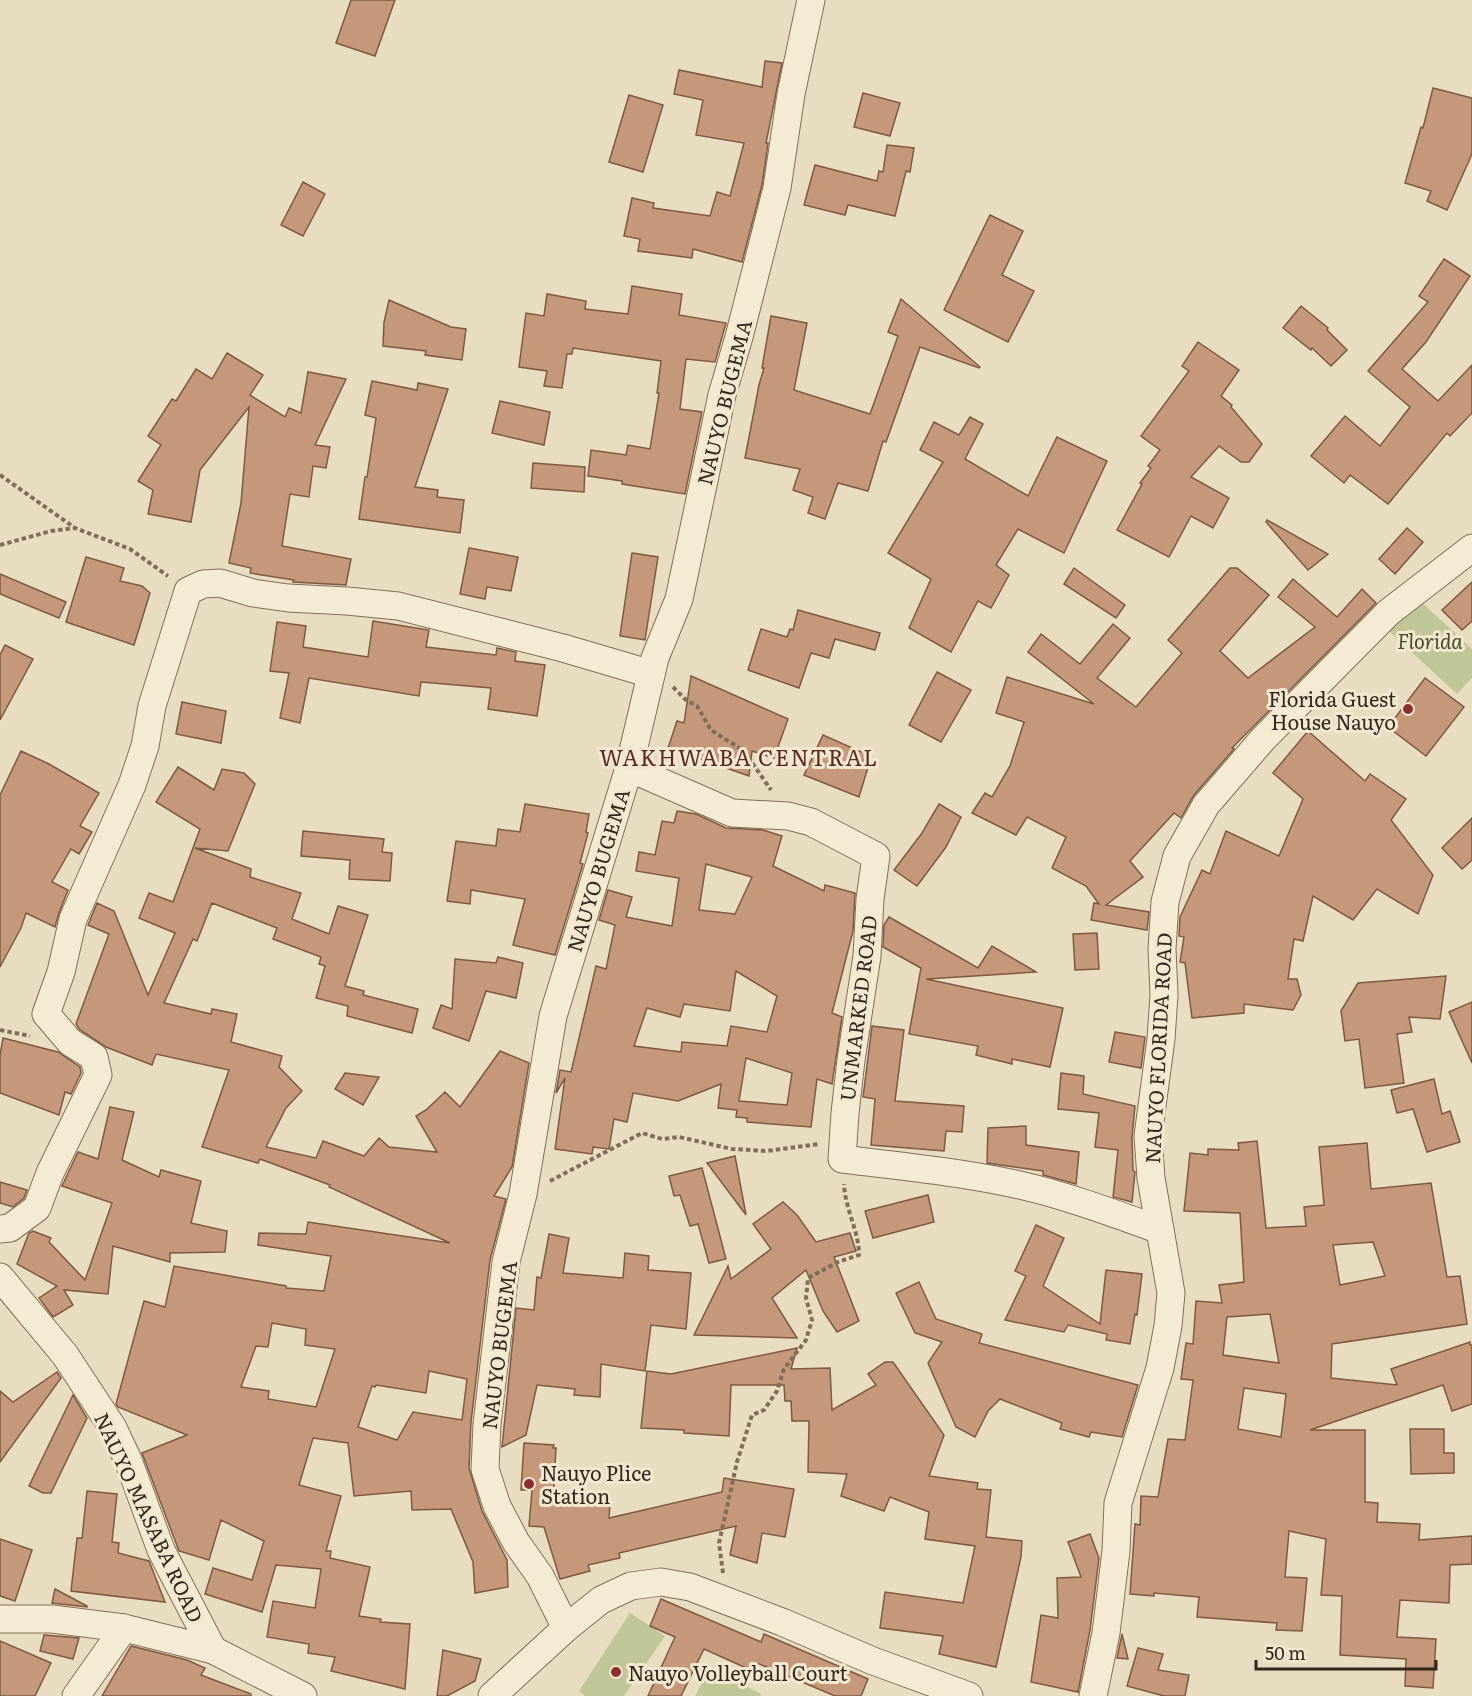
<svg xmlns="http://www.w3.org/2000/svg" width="1472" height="1696" font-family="Literata,serif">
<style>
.green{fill:#c1c696}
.building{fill:#c5987a;stroke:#7e5942;stroke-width:1.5;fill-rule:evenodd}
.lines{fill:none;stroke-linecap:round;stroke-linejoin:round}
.minor-casing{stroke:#816e5a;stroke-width:29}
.path{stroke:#816e5a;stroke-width:4;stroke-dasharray:4.5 3;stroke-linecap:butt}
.minor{stroke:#f5ebd3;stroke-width:27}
.poi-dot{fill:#8b2f31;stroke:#f2e7d0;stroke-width:2}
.labels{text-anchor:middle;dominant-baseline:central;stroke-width:6;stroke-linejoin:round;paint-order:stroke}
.street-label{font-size:20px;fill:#32271d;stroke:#f2e7d0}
.park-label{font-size:20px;font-style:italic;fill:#434d25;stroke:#f2e7d0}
.poi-label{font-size:20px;fill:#32271d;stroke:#f2e7d0;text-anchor:start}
.quarter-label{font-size:22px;letter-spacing:1.5px;fill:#5b2c20;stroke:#f2e7d0}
</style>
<rect width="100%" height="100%" fill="#e9ddc1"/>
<g class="green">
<polygon points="1418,599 1472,649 1472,678 1457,694 1389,631"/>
<polygon points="630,1613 665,1636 624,1696 585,1696 579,1691"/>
<polygon points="710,1668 761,1694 760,1696 695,1696"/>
</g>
<g class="building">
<polygon points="351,0 395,0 375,56 336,43"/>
<polygon points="765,61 782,63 766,143 768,143 762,185 742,262 693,249 692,258 638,251 640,239 624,236 632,198 654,203 653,208 710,216 717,192 730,196 744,143 696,135 703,100 674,94 679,70 762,87"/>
<polygon points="1433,88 1472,98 1472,154 1447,210 1427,201 1431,191 1405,183 1421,127 1423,128"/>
<polygon points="863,93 900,103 890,136 854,127"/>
<polygon points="629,95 663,105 643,172 609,162"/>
<polygon points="887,145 914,148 910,172 906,171 895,216 848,205 845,215 804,205 815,165 877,181 879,171 883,172"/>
<polygon points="303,182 325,194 303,236 281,225"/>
<polygon points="990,215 1023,231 1002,275 1034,291 1008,342 944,310"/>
<polygon points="1444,259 1470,276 1426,342 1402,369 1438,401 1472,365 1472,413 1450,436 1447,433 1388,504 1350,475 1344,483 1311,456 1345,416 1380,446 1410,407 1368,371 1428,302 1419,296"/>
<polygon points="632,286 682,294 679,315 726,323 715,362 686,359 680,409 702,412 685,494 622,484 622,481 588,476 591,450 626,455 628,445 650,449 659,393 657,393 661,361 573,348 572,354 567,354 562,388 544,386 547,371 519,367 526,313 544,316 547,294 586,301 585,309 628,314"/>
<polygon points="901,299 980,367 979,368 920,347 886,442 883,441 868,491 838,483 825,519 808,513 813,497 793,490 800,469 745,458 759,385 764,368 762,368 771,316 807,323 794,390 870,414 898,336 888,332"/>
<polygon points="389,300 451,327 466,329 462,360 425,355 426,351 383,346 384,322"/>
<polygon points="1301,306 1328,328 1327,330 1347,350 1331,366 1312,348 1311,350 1283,328"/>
<polygon points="1198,342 1239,370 1221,396 1232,405 1231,407 1262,444 1249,462 1241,462 1219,446 1191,477 1229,498 1213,528 1191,516 1169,557 1117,530 1142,484 1140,483 1151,468 1148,466 1160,450 1141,436 1189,371 1182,366"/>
<polygon points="227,353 263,375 250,395 285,417 289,408 301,413 308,372 346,379 315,445 330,447 326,468 313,466 309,497 290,494 282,546 351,559 346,585 293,582 294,580 250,573 251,568 229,563 241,503 249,407 200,470 191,522 148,514 153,490 138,481 161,445 148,436 172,399 176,401 196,369 212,379"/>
<polygon points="372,381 417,390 418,383 448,389 415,487 438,490 437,497 464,500 460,533 359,519 365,477 367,477 376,418 365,415"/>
<polygon points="500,401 550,412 544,445 492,433"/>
<polygon points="970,417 983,424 965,459 1028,496 1057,437 1107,461 1064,553 1018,529 996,565 1009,575 991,608 978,601 951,652 909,628 931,579 888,553 943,462 920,450 934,422 959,435"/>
<polygon points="533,463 585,467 584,492 531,488"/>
<polygon points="1267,520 1328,554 1308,570 1266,522"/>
<polygon points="1407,528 1423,542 1395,574 1379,559"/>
<polygon points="469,548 518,557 511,591 487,587 485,599 460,594"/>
<polygon points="632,553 658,557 645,640 620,636"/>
<polygon points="86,557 124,568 120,581 142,586 150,593 134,645 66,622"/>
<polygon points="1074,568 1125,605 1116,618 1064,584"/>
<polygon points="1230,568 1237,568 1269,595 1220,651 1248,678 1315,627 1278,597 1293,579 1337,617 1362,589 1376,603 1232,748 1234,749 1194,795 1181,818 1174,813 1130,861 1143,877 1106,905 1149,912 1147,930 1091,920 1094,903 1099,904 1086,886 1052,868 1066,837 1027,817 1016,835 972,813 985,793 992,797 1010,766 1024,722 996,713 1007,677 1094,704 1028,652 1041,634 1080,664 1113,624 1130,638 1097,678 1136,707 1182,653 1168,640"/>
<polygon points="0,574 66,602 59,618 0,594"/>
<polygon points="1472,582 1472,621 1462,630 1442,610"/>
<polygon points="798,610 880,633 875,650 835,639 829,658 811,653 799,688 748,670 761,629 787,637 790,629 793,630"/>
<polygon points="373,621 429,630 426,647 496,655 497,648 516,652 515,661 545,665 537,716 488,709 491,688 421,682 419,696 309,678 300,723 280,718 289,673 270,671 277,622 306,626 303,647 368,657"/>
<polygon points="5,645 33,659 0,720 0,655"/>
<polygon points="937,672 971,690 941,742 909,725"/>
<polygon points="691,676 788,719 774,758 752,751 749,776 668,748 677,721 684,723"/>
<polygon points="1425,678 1464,707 1426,756 1388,727"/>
<polygon points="182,702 226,711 221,743 176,734"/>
<polygon points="1308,731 1365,781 1370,774 1406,799 1391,820 1433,875 1418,914 1377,889 1353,920 1313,896 1303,941 1294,939 1288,979 1297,979 1301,995 1293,1010 1244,1004 1244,1013 1192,1018 1185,963 1180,962 1184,937 1179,936 1180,917 1202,870 1210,874 1226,831 1279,856 1303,799 1273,773"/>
<polygon points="823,735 866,754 863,760 869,764 859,797 804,775"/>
<polygon points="21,751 49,764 99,793 80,826 92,832 79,854 71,849 52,882 68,890 59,913 55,927 26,913 21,928 0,967 0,795"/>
<path d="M178,767L214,790L222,769L244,773L255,784L228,851L195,848L251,869L250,877L301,893L292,919L329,934L338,906L368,915L345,986L364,991L363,995L418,1009L412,1033L347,1016L348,1006L316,998L325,966L319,964L321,957L273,939L277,928L212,903L197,941L193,939L164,1003L211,1014L212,1009L237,1014L231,1042L282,1056L279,1067L302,1091L286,1108L266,1147L316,1158L323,1141L364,1156L379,1138L389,1147L437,1152L416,1116L426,1110L445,1092L460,1107L500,1051L529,1063L512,1167L494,1196L506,1199L490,1260L471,1422L469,1468L482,1511L507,1560L508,1587L475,1593L473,1562L451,1509L412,1510L411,1491L354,1496L348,1443L313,1438L299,1485L341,1496L326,1551H331L330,1558L370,1567L359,1616L381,1619L380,1622L410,1624L405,1689L331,1671L335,1657L308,1653L309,1644L267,1637L273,1601L315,1608L321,1569L276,1565L262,1612L205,1594L213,1568L252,1580L264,1541L221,1520L209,1560L179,1551L142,1453L187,1435L118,1407L116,1404L144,1301L165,1307L174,1266L286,1286V1288L324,1291L331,1256L258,1245L259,1233L306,1234L308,1222L450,1243L329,1187L330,1185L260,1159L258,1163L202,1147L229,1070L156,1054L152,1065L106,1047L80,1030L76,1024L109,934L88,925L97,903L114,911L148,995L175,933L139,918L149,893L173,902L200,829L156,802ZM272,1323L306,1329L305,1345L335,1349L316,1407L268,1399L269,1391L241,1387L256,1346L268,1347ZM429,1371L467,1379L462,1420L413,1412L397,1440L358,1427L372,1386L375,1387L376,1385L426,1393Z"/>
<polygon points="525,804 589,814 586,832 588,833 580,863 583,864 555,955 513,945 525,899 471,890 470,904 447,901 456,841 496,846 498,829 520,832"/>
<polygon points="939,804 961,817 946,847 917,886 894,870 922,833"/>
<path d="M677,811L696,814L726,828L763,830L782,836L773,866L824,891L825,885L855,893L853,931L832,1013L842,1017L832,1084L817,1079L811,1127L747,1122V1118L736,1117L737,1110L718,1108L721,1084L678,1101L633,1093L627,1122L614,1119L609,1149L593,1147L592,1154L555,1149L565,1078L556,1093L560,1070L571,1072L596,966L606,969L615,925L599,920L608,890L632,897L626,917L672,926L679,878L636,871L639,852L655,855L662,821L674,823ZM706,864L752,877L735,914L699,910ZM736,971L777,996L767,1032L731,1026L727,1046L682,1042L681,1052L634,1046L647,1008L680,1017L684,1004L730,1011ZM746,1058L792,1073L787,1105L739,1101Z"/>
<polygon points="1472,818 1472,860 1462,869 1442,848"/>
<polygon points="303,831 384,839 382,852 392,853 390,881 349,879 350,860 301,856"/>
<polygon points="889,917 978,968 992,946 1036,972 926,979 1063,1008 1050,1067 1012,1059 1012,1064 976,1055 978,1046 909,1034 921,968 883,947 884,925"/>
<polygon points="1097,933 1099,969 1075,970 1073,934"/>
<polygon points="498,957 523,963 516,998 486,991 469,1041 433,1028 441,1005 452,1009 455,959 496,963"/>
<polygon points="1446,976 1440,1019 1409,1017 1412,1032 1397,1034 1404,1083 1365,1088 1359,1039 1345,1041 1341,1011 1358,983"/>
<polygon points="1472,1002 1472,1063 1449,1012"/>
<polygon points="872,1026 904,1030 895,1101 964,1106 962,1132 946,1131 944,1151 871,1145 875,1099 863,1097"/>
<polygon points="1115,1032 1145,1037 1141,1068 1109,1062"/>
<polygon points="3,1038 58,1052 80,1067 81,1073 71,1094 65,1092 59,1115 0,1093 0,1055"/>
<polygon points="345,1073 379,1077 363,1105 335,1089"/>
<polygon points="1061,1073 1084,1076 1083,1094 1135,1106 1132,1137 1133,1170 1135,1172 1132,1202 1113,1197 1118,1150 1095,1147 1099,1113 1058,1109"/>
<polygon points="1434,1079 1442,1114 1450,1111 1460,1142 1427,1152 1413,1109 1397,1113 1391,1090"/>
<polygon points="110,1107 134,1112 122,1160 159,1177 161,1170 201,1181 191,1223 227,1231 225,1252 170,1253 170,1262 113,1246 108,1294 64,1290 73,1305 53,1317 39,1298 57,1286 17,1264 29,1233 33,1231 51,1238 49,1242 85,1280 112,1203 62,1186 78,1152 98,1159"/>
<polygon points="1026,1126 1026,1145 1079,1152 1076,1184 1043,1175 1043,1171 987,1163 988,1128"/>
<path d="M1257,1141L1266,1228L1306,1226L1304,1207L1324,1205L1319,1147L1367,1143L1371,1189L1431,1183L1447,1277L1460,1276L1467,1324L1332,1344L1331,1378L1397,1385L1391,1369L1470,1342V1345H1472V1404L1452,1411L1443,1385L1310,1430H1365V1502L1378,1503L1377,1522L1420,1524L1419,1540L1472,1536V1564L1450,1565L1449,1603L1400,1600L1397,1637L1436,1639L1433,1688L1405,1686L1406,1659L1340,1655L1342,1596L1321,1595L1326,1539L1289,1531L1285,1577L1307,1578L1302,1631L1276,1630L1277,1623L1197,1617L1199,1597L1154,1593V1596L1130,1594L1135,1524L1140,1525L1141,1496L1158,1497L1168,1439L1185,1440L1193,1380L1181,1379L1186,1343L1193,1344L1196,1301L1222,1303L1219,1285L1244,1282L1240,1213L1184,1211L1190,1153L1208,1155V1149L1239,1150L1238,1143ZM1373,1242L1385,1276L1340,1285L1333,1245ZM1270,1314L1279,1363L1223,1355L1227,1317ZM1244,1388L1286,1394L1281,1437L1238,1429Z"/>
<polygon points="735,1156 746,1215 707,1163"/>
<polygon points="702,1168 726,1259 709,1263 698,1224 690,1226 680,1195 674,1196 669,1176"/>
<polygon points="0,1182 27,1190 24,1198 13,1207 0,1203"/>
<polygon points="928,1195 934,1222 873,1238 865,1211"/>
<polygon points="783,1202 797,1215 816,1242 850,1233 856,1251 834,1257 859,1321 837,1332 823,1311 806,1270 772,1298 797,1338 694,1335 728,1266 731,1279 771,1249 753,1224"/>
<polygon points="1036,1225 1064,1238 1043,1286 1100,1324 1106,1270 1142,1274 1137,1315 1135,1314 1130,1344 1106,1340 1107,1334 1068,1325 1064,1332 1005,1320 1026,1276 1015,1271"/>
<polygon points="549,1234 569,1238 563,1273 623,1278 625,1253 649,1256 648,1270 691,1273 686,1329 651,1325 645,1371 601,1364 600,1397 574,1395 575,1389 537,1385 526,1435 502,1447 516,1308 534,1310 537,1277 541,1278"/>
<polygon points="919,1282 936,1319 982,1334 979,1343 1138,1385 1122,1437 1091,1432 1089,1437 1060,1429 1062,1423 1000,1399 988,1411 975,1437 956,1427 928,1363 942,1342 915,1333 896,1293"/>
<polygon points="797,1348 791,1369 830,1368 832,1410 876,1385 868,1374 885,1362 893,1362 944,1435 929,1476 978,1483 977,1489 991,1490 986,1537 1022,1541 1021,1557 996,1667 939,1654 943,1636 880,1628 885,1592 963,1603 975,1546 925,1539 929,1512 890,1497 884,1511 841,1496 847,1474 808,1472 809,1421 792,1421 791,1401 785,1401 784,1385 731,1385 729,1436 684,1433 684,1430 641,1428 647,1371 671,1374"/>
<polygon points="57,1372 61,1378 0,1462 0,1391 13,1402"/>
<polygon points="73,1395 87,1418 51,1493 43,1493 29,1486"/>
<polygon points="1410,1429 1444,1429 1444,1453 1454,1453 1454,1473 1411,1474"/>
<polygon points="524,1443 554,1445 553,1448 556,1448 553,1501 610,1504 609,1518 722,1492 724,1478 794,1489 785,1537 762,1533 757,1563 730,1555 736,1526 619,1553 620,1558 588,1565 590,1571 560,1579 544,1527 529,1526 532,1490 521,1490"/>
<polygon points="87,1491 117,1494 112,1542 119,1543 118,1553 149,1561 165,1602 71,1591 77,1538 82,1538"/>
<polygon points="1090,1534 1099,1558 1090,1630 1078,1692 1031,1682 1041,1615 1058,1618 1057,1578 1081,1577 1068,1542"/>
<polygon points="0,1539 32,1550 15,1601 0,1596"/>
<polygon points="55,1589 87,1606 87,1607 52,1603"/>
<polygon points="661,1599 761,1642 764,1634 868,1679 861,1696 835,1696 757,1663 753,1671 704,1649 681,1696 648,1696 675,1637 650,1626"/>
<polygon points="1122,1634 1128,1659 1117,1658"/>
<polygon points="44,1635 79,1638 73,1659 40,1651"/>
<polygon points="0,1641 51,1663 35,1696 0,1696"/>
<polygon points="131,1646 187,1660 205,1668 201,1675 251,1694 251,1696 102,1696"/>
<polygon points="1138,1648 1163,1654 1158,1670 1189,1675 1185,1696 1164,1696 1127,1686"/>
<polygon points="443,1650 481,1659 475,1681 447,1696 437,1696"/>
</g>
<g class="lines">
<g class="minor-casing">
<g id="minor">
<path d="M629,768L732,813L788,816L811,822L876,856L870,899L867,956L851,1060L845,1113L842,1159C900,1166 959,1172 1015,1184C1065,1195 1113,1213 1160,1230"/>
<polyline points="0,1229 10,1228 37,1208 50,1173 98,1075 94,1057 70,1042 46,1014 61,972 73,919 132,785 145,746 152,706 188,591 203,584 220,583 253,593 288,598 347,601 398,606 563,648 651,674"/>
<polyline points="0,1277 65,1355 113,1428 128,1460 161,1550 213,1650 303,1696"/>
<polyline points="0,1619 52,1619 124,1628 213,1650"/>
<polyline points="566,1628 540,1576 516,1542 497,1506 485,1469 487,1424 506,1262 523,1194 553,1016 629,768 655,658 679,599 722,395 739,337 777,188 791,94 811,0"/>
<polyline points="76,1696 124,1628"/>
<polyline points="492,1696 566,1628 601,1600 631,1586 661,1582 690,1587 782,1622 873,1661 969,1696"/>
<polyline points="1093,1696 1106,1633 1116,1551 1118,1503 1160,1368 1168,1326 1171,1293 1151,1178 1148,1136 1161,1039 1164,995 1162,949 1165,902 1177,856 1206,805 1263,739 1389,612 1472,548"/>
</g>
</g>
<g class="path">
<polyline points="0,475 75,528"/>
<polyline points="0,545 51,531 75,528 130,549 168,576"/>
<polyline points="673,687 686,700 697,706 711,730 744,751 771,790"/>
<polyline points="0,1030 30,1036"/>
<polyline points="550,1181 642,1133 662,1139 679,1137 732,1149 767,1151 819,1144"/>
<path d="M723,1573L719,1543L737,1462L752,1415L764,1410L777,1391L784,1369L806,1340L812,1320L806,1298L808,1278L838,1262L859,1255C859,1231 845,1209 844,1184"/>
</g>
<use href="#minor" class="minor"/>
</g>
<g class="poi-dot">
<circle cx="1408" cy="709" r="6"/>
<circle cx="529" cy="1484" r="6"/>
<circle cx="616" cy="1672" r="6"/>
</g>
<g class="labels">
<g class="street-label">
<text transform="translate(723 402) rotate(-76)">NAUYO BUGEMA</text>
<text transform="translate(597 870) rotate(-73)">NAUYO BUGEMA</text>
<text transform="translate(857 1008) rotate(-83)">UNMARKED ROAD</text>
<text transform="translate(1157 1048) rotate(-87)">NAUYO FLORIDA ROAD</text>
<text transform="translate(498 1345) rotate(-83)">NAUYO BUGEMA</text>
<text transform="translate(150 1517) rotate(65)">NAUYO MASABA ROAD</text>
</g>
<g class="park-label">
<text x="1430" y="640">Florida</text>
</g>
<g class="poi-label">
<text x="1396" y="698" text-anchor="end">Florida Guest<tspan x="1396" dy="23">House Nauyo</tspan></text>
<text x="541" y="1472">Nauyo Plice<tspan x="541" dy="23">Station</tspan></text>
<text x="628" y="1672">Nauyo Volleyball Court</text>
</g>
<g class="quarter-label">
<text x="739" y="756">WAKHWABA CENTRAL</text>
</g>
</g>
<path d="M1256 1660v9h180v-9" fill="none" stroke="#32271d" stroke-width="3"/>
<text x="1265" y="1660" font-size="18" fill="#32271d" stroke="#f2e7d0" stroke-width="4.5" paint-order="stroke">50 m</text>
</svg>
